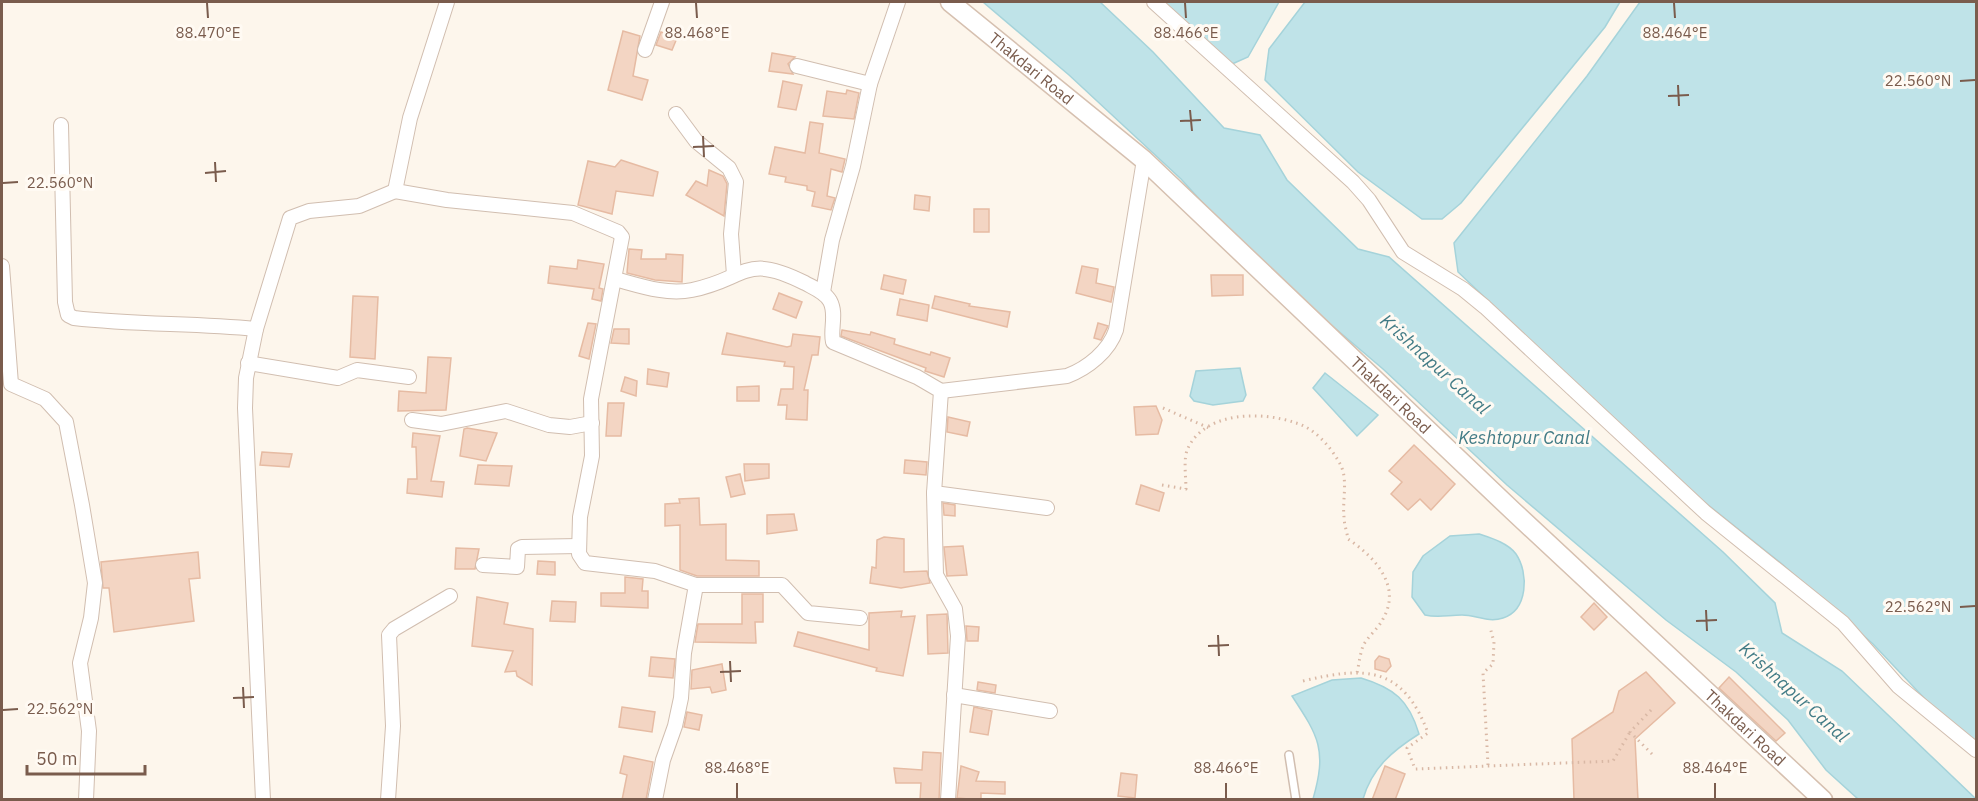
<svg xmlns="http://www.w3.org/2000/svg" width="1978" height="801" font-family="'IBM Plex Sans',sans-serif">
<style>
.water{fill:#bfe3e8;stroke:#a5d3da;stroke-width:1.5}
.building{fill:#f3d5c3;stroke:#e6bba3;stroke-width:1.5}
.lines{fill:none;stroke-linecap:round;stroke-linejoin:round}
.lane-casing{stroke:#d1beb0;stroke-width:10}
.street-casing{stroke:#d1beb0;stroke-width:16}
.secondary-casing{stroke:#d6c0b0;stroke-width:21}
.path{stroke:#d9b8a5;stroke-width:3;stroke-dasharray:1.5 4.5;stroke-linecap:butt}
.lane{stroke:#fff;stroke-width:7}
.street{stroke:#fff;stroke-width:14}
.secondary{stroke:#fff;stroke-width:18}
.ticks{fill:none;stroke:#7a5c4d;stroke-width:2}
.labels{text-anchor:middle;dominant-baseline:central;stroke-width:6;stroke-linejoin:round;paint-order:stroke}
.street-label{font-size:16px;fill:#7a5c4d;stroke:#fffaf3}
.water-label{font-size:18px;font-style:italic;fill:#437c86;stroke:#fffaf3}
.ticks-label{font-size:15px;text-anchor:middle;fill:#7a5c4d;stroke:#fffaf3;stroke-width:6;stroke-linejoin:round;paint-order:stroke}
</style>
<rect width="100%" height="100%" fill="#fdf6ec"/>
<g class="water">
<polygon points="983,2 1100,2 1153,52 1224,128 1260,135 1287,180 1358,249 1389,257 1723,552 1775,603 1782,633 1842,671 1976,799 1858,799 1826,770 1788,720 1736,672 1666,620 1507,485 1383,369 1256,261 1181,179 1069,75"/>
<polygon points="1160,2 1279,2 1248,57 1232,64"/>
<polygon points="1305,2 1620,2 1605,27 1461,203 1442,219 1422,219 1358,172 1265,80 1269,49"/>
<polygon points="1640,2 1976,2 1976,744 1945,720 1873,644 1782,564 1678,481 1458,272 1454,243 1587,76"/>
<polygon points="1240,368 1246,395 1243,401 1213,405 1194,401 1190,396 1196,371"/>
<polygon points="1325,373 1378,415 1357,436 1313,388"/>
<path d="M1479,534C1491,538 1508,543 1516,554C1529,573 1528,610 1503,618C1488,623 1476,615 1462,615C1448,615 1438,618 1425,615L1412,597L1413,572L1423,556L1450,536Z"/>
<path d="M1361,678C1394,688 1409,700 1419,734C1392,751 1372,768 1363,799H1313C1327,750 1319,737 1292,696L1332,680Z"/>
</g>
<g class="building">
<polygon points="623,31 640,36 633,76 648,80 642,100 608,90"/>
<polygon points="661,32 677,38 672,50 656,45"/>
<polygon points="772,53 795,57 788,64 793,74 769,71"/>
<polygon points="783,81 802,85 796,110 778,107"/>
<polygon points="847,90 859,93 854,119 823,116 827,91 846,94"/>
<polygon points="810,122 823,124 819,153 845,159 842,172 831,169 827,196 835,198 831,210 812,206 815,192 807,190 807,186 785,182 786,177 769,174 775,147 805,153"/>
<polygon points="621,160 658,172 653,196 616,191 612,214 578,205 588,161 615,167"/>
<polygon points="709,170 723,176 727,184 724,216 686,195 696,181 707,186"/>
<polygon points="915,195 930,197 929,211 914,209"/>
<rect x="974" y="209" width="15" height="23"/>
<polygon points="629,249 642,250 641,259 666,259 666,254 683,255 682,282 655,280 627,273"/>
<polygon points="578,260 604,264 599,288 603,289 601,301 592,299 594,289 548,283 550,266 577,269"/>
<polygon points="1082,266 1098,269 1096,283 1114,287 1111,302 1076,293"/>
<polygon points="884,275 906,280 903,294 881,289"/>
<polygon points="1211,275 1243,275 1243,295 1212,296"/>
<polygon points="779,293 802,302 796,318 773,309"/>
<polygon points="353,296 378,297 375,359 350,357"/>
<polygon points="935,296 970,304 969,306 1010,312 1007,327 932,308"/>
<polygon points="900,299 929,305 927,321 897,315"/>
<polygon points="588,323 596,324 589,359 579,356"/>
<polygon points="1098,323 1108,326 1101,340 1094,338"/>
<polygon points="614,329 629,329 629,344 611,343"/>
<polygon points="842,330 870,335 871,332 895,339 894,344 930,355 931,352 950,358 944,377 925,371 926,368 841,336"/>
<polygon points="727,333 787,347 791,346 793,334 820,337 818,355 812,355 804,390 808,390 807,420 786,419 787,405 778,405 781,389 793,389 794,367 784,366 785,362 722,354"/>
<polygon points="428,357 451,358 446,410 398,411 399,391 426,393"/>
<polygon points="648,369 669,373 667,387 647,384"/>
<polygon points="625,377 637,381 636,396 621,391"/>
<polygon points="759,386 759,401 737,401 737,387"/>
<polygon points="608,403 624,403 621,436 606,436"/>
<polygon points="1156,406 1162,420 1158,434 1136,435 1134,407"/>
<polygon points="948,417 970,422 967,436 947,432"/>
<polygon points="467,428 497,433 486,461 460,456 464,429"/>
<polygon points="413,433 440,436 431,481 444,482 442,497 407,493 408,479 417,479 416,447 412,447"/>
<polygon points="1414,445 1455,484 1431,510 1420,499 1408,510 1391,494 1402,482 1389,471"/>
<polygon points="262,452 292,454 289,467 260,465"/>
<polygon points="905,460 927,462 926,475 904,473"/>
<polygon points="744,464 769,464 769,478 745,481"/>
<polygon points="478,465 512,466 509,486 475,484"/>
<polygon points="740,474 745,494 731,497 726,477"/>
<polygon points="1141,485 1164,493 1159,511 1136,504"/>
<polygon points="699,498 700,525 726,524 726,560 759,561 759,576 697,576 680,570 680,525 665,526 665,504 680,503 679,499"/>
<polygon points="943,503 955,505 955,516 944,515"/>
<polygon points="794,514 797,530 767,534 767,515"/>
<polygon points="884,537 904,539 904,572 927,571 930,583 901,588 870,583 872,567 876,568 877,540"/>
<polygon points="963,546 967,575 947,576 944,547"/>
<polygon points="456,548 479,549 475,569 455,569"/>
<polygon points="198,552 200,578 189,579 194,621 114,632 109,588 103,588 101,562"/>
<polygon points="538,561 555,562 555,575 537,574"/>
<polygon points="625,577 643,579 642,591 648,591 648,608 601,606 601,593 625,593"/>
<polygon points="742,594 763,594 763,622 755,622 756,643 695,642 698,624 742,624"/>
<polygon points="477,597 508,603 504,624 533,629 532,685 517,676 516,671 505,672 513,651 472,646"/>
<polygon points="552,601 576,602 575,622 550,621"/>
<polygon points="1594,603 1607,617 1594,630 1581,617"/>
<polygon points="902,611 901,617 915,616 903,676 876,671 877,668 794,646 798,632 869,650 869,613"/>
<polygon points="947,614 948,653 928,654 927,615"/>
<polygon points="966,626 979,627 978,641 967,641"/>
<polygon points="1379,656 1389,659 1391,666 1386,672 1375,669 1375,661"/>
<polygon points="651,657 675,659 673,678 649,676"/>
<polygon points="722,664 726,690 712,693 710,687 691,689 692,670"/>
<polygon points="1646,672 1675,703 1635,739 1638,800 1574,800 1572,739 1613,712 1619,691"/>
<polygon points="1729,677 1785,733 1776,741 1719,688"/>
<polygon points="978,682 996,685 995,693 977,690"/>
<polygon points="622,707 655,712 652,732 619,727"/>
<polygon points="974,707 992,711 988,735 970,732"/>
<polygon points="687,712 702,715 699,730 684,727"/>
<polygon points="923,752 941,753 939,800 920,800 921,783 896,783 894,768 922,770"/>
<polygon points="624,756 653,762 646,800 622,800 627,775 620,773"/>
<polygon points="961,766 979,772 976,781 1005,782 1005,794 981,793 981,800 957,798"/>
<polygon points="1385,766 1405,774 1395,800 1372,800"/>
<polygon points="1121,773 1137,775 1135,798 1118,796"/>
</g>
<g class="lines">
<g class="lane-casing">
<polyline id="lane" points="1289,755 1296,800"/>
</g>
<g class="street-casing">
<g id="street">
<polyline points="447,2 410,118 395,191 447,200 573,213 618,232 622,237 591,399 592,456 580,517 579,554 585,563 655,571 696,585 684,653 681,698 675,726 663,760 655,800"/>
<polyline points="1154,2 1353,182 1369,200 1403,252 1463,289 1485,307 1706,513 1843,623 1898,686 1976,750"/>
<polyline points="645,50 662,2"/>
<polyline points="797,66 870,84"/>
<polyline points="676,114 696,141 729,168 736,182 731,234 734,275"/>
<path d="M61,125L65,302L68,315L74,318C135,325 195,323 256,329"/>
<polyline points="2,266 11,384 45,399 66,422 82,505 95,583 91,618 80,663 89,731 86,800"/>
<path d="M615,279C641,286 666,295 692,290C747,279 744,252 805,283C814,288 825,292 830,301C837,314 830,329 833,342L917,377L941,391L934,493L936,575L955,609L958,636L948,800"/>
<polyline points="823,292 832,240 853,166 870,84 898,2"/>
<polyline points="248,363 338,378 357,370 409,377"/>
<path d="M941,391L1067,376C1088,368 1109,351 1116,330L1144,160"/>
<polyline points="412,420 441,424 506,411 549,425 570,427 592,423"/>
<polyline points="934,493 1047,508"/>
<polyline points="483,565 517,567 518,549 522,547 579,546"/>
<polyline points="696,585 782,585 808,613 860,618"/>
<polyline points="954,695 1050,711"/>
<polyline points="263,800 245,408 246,378 256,329 290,218 309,211 359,206 395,191"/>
<polyline points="388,800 393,726 389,635 394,629 450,596"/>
</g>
</g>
<g class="secondary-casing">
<g id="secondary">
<path id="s1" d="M950,2L1144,160L1513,511L1823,800"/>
</g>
</g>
<g class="path">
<polyline points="1163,408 1209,428"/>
<path d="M1162,485L1186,489C1186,477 1183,458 1188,448C1206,411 1262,411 1296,423C1314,428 1330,446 1339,462C1349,478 1342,499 1344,517C1344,524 1347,532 1348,539C1375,557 1402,586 1383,619C1378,629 1368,636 1363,646C1360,654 1359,664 1357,673"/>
<path d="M1303,681C1365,666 1403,666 1428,733L1407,748L1415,769L1613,761L1630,732"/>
<polyline points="1652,754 1630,732 1652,709"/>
<polyline points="1488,765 1483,673 1493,664 1494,642 1490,627"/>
</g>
<use href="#lane" class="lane"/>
<use href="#street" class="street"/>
<use href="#secondary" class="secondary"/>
</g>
<path class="ticks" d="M207,3L208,18M696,3L697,18M1185,3L1186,18M1674,3L1675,18M1960,81L1975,80M1678,85L1679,106M1668,96L1689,95M1190,110L1192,131M1180,121L1201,120M703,136L704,157M693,147L714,146M215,162L216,182M205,173L226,171M3,183L18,182M1960,607L1975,606M1706,610L1707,631M1696,621L1717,620M1218,635L1219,656M1208,646L1229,645M730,661L731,682M720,672L741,671M243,687L244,708M233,698L254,697M3,710L18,709M737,783V798M1226,783V798M1715,783V798"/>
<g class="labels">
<g class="street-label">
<text stroke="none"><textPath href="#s1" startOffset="105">Thakdari Road</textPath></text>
<text stroke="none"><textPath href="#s1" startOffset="591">Thakdari Road</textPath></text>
<text stroke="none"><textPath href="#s1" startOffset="1077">Thakdari Road</textPath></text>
</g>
<g class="water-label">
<text transform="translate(1435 364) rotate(42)">Krishnapur Canal</text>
<text x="1524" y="437">Keshtopur Canal</text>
<text transform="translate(1794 692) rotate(42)">Krishnapur Canal</text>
</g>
</g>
<g class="ticks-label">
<text x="208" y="38">88.470°E</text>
<text x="697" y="38">88.468°E</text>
<text x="1186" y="38">88.466°E</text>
<text x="1675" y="38">88.464°E</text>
<text x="1918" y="86">22.560°N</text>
<text x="60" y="188">22.560°N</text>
<text x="1918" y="612">22.562°N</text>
<text x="60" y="714">22.562°N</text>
<text x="737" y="773">88.468°E</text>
<text x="1226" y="773">88.466°E</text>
<text x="1715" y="773">88.464°E</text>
</g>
<rect width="1978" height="801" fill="none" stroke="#7a5c4d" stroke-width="6"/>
<path d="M27 765v9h118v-9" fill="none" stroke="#7a5c4d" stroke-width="3"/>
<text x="36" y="765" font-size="18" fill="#7a5c4d" stroke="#fffaf3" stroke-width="4.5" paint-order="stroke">50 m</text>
</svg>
